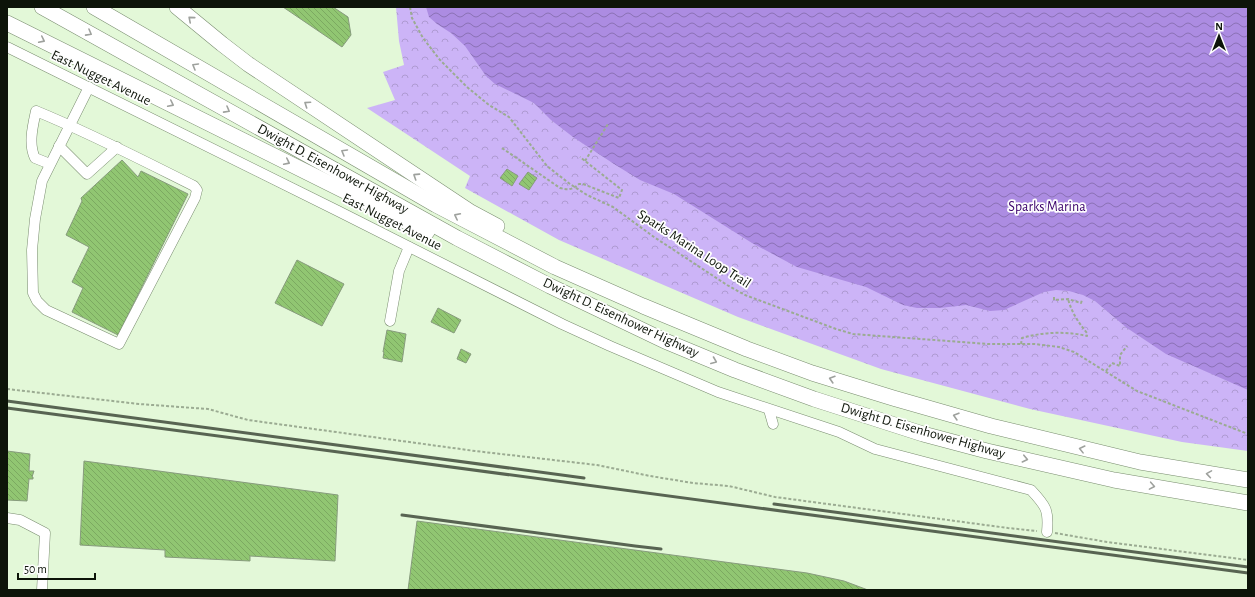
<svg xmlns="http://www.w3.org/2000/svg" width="1255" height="597" font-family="'Alegreya Sans',sans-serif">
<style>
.park{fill:url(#park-crowns)}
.water{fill:url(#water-waves)}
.building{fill:url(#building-back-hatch);stroke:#879b7d}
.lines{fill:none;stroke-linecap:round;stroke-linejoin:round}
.minor-casing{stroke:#798c6f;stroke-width:11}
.highway-casing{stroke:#798c6f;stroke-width:16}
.path{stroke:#9bab92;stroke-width:2;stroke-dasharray:3 2;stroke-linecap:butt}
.minor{stroke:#fff;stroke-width:10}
.highway{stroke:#fff;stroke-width:15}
.rail{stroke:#586452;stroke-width:3}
.oneway{stroke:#9ea19d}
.labels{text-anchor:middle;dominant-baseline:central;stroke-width:3.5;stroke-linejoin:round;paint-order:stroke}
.street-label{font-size:14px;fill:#0d1409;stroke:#fefefe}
.park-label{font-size:14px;fill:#3a006a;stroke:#fefefe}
</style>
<defs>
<pattern id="park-crowns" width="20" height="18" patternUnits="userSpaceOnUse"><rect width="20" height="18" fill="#ccb4f7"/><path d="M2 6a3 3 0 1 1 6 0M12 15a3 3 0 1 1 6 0" fill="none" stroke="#ae9ad2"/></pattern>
<pattern id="water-waves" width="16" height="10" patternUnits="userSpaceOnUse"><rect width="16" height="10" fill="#ac8ce2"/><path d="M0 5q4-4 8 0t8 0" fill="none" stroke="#8a71b5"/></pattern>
<pattern id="building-back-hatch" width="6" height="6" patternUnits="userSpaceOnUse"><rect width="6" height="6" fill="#91c672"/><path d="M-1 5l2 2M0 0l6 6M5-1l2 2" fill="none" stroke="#7ca961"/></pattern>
</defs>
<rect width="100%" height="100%" fill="#e3f8d8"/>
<polygon class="park" points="396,7 1248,7 1248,451 1182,442 1030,409 881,369 738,317 559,240 465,188 470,176 367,108 395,100 383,72 404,65 399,41"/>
<polygon class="water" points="426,7 1248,7 1248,390 1166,354 1127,328 1095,301 1083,295 1069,291 1056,290 1044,292 1004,310 990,311 966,305 940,308 917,308 903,305 866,287 797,267 752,243 674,194 640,180 614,164 573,137 551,120 534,103 495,84 486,76 465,46 451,33 437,24 429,17"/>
<g class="building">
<polygon points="283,7 333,7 348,17 351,35 342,47"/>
<polygon points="122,160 138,177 141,171 188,194 118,335 72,312 83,288 72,282 89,247 66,235 82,201 81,198"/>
<polygon points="507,169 518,176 512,186 500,178"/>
<polygon points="528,172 537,178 529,190 519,184"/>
<polygon points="297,260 344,284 322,326 275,303"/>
<polygon points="438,308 461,320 454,333 431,322"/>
<polygon points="387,330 406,334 402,362 383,358 384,352 383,352"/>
<polygon points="461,349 471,354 466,363 457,359"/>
<polygon points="7,451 30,454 29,471 34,471 32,477 33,477 33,479 29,479 27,501 7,500"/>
<polygon points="84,461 338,495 335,561 250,556 250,561 165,557 165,550 80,545"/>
<polygon points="417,521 807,573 844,581 868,590 408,590"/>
</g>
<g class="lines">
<g class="minor-casing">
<g id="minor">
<path d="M7,47L338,211L562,324L610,346L718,392L839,432L875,449L1031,490C1046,506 1049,510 1047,532"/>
<polyline points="59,146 87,174 117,147"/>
<path d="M50,164L35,158C28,144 33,125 36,111C90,133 142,160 194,186L197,190L195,198L119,344L46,310L37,301L33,293L32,250L35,219L42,181L89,87"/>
<polyline points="390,321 399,271 409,247"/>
<polyline points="769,410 773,424"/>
<polyline points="7,518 20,520 45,533 42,590"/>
</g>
</g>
<g class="highway-casing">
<g id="highway">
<polyline points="42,7 457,238 550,286 665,341 735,370 814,399 923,434 987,451 1114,480 1248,503"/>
<polyline points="94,7 436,205 555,267 643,306 747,349 812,373 893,398 991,426 1140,462 1248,480"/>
<polyline points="177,7 222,44 248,64 469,211 497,226"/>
<polyline points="7,23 427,232"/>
</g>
</g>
<g class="path">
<polyline points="410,7 412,18 423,38 440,60 467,87 489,105 509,117 547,166 570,184 587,195 613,207 654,237 727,285 745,295 836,329 853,334 988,344 1035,344 1059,347 1074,352 1137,391 1248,434"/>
<path d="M502,148L560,188C568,190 572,190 579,184H583L619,198L622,190L580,157"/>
<polyline points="585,161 608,124"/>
<polyline points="1054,297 1054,300 1068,299 1081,303 1082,300"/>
<path d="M1021,344L1022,338C1043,332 1066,331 1087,336V333C1078,322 1072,313 1068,299"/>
<polyline points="1106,371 1112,363 1120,366 1120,355 1127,346"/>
<polyline points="7,389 139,404 208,409 248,420 475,451 597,465 650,476 693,483 729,486 775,497 1008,528 1037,531"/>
<polyline points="1055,533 1107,542 1248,560"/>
</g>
<use href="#minor" class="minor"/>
<use href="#highway" class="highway"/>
<g class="rail">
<polyline points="7,401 584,478"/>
<polyline points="7,408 1248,573"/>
<polyline points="774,504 1248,567"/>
<polyline points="402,515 635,546 661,549"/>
</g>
</g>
<defs><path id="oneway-chevron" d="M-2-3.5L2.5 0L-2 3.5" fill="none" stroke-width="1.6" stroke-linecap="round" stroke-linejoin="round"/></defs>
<g class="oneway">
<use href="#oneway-chevron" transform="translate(191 19) rotate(-139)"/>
<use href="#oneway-chevron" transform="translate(89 33) rotate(29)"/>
<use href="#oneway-chevron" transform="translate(42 40) rotate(26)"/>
<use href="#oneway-chevron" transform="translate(195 66) rotate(-150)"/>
<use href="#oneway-chevron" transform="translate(171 104) rotate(26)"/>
<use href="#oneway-chevron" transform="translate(307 104) rotate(-146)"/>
<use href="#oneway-chevron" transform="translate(227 110) rotate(29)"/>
<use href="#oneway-chevron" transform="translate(344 152) rotate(-150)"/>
<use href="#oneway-chevron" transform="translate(287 162) rotate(26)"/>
<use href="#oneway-chevron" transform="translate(416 176) rotate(-147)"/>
<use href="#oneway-chevron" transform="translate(457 216) rotate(-153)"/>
<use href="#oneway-chevron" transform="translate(714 361) rotate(22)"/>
<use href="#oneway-chevron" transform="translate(832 379) rotate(-163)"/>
<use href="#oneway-chevron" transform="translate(956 416) rotate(-164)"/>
<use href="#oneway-chevron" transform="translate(1082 449) rotate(-166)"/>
<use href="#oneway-chevron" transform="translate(1025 459) rotate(13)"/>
<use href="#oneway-chevron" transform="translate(1209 474) rotate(-171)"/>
<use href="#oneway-chevron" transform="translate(1152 486) rotate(10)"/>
</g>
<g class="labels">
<g class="street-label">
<text transform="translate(101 78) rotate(26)">East Nugget Avenue</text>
<text transform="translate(333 169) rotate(29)">Dwight D. Eisenhower Highway</text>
<text transform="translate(392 222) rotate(27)">East Nugget Avenue</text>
<text transform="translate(694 249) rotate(33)">Sparks Marina Loop Trail</text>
<text transform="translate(621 318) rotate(25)">Dwight D. Eisenhower Highway</text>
<text transform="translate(923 431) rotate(16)">Dwight D. Eisenhower Highway</text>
</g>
<g class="park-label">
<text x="1047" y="207">Sparks Marina</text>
</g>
</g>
<rect width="1255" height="597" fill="none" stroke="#0d1409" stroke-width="16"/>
<g transform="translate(1219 36)" stroke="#fefefe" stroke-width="3" paint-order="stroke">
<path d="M0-3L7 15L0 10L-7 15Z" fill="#0d1409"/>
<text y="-6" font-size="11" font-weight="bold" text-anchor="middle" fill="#0d1409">N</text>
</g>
<path d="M18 573v6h77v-6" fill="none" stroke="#0d1409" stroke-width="2"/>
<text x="24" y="573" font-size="12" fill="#0d1409" stroke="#fefefe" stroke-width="3" paint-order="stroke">50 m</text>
</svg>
